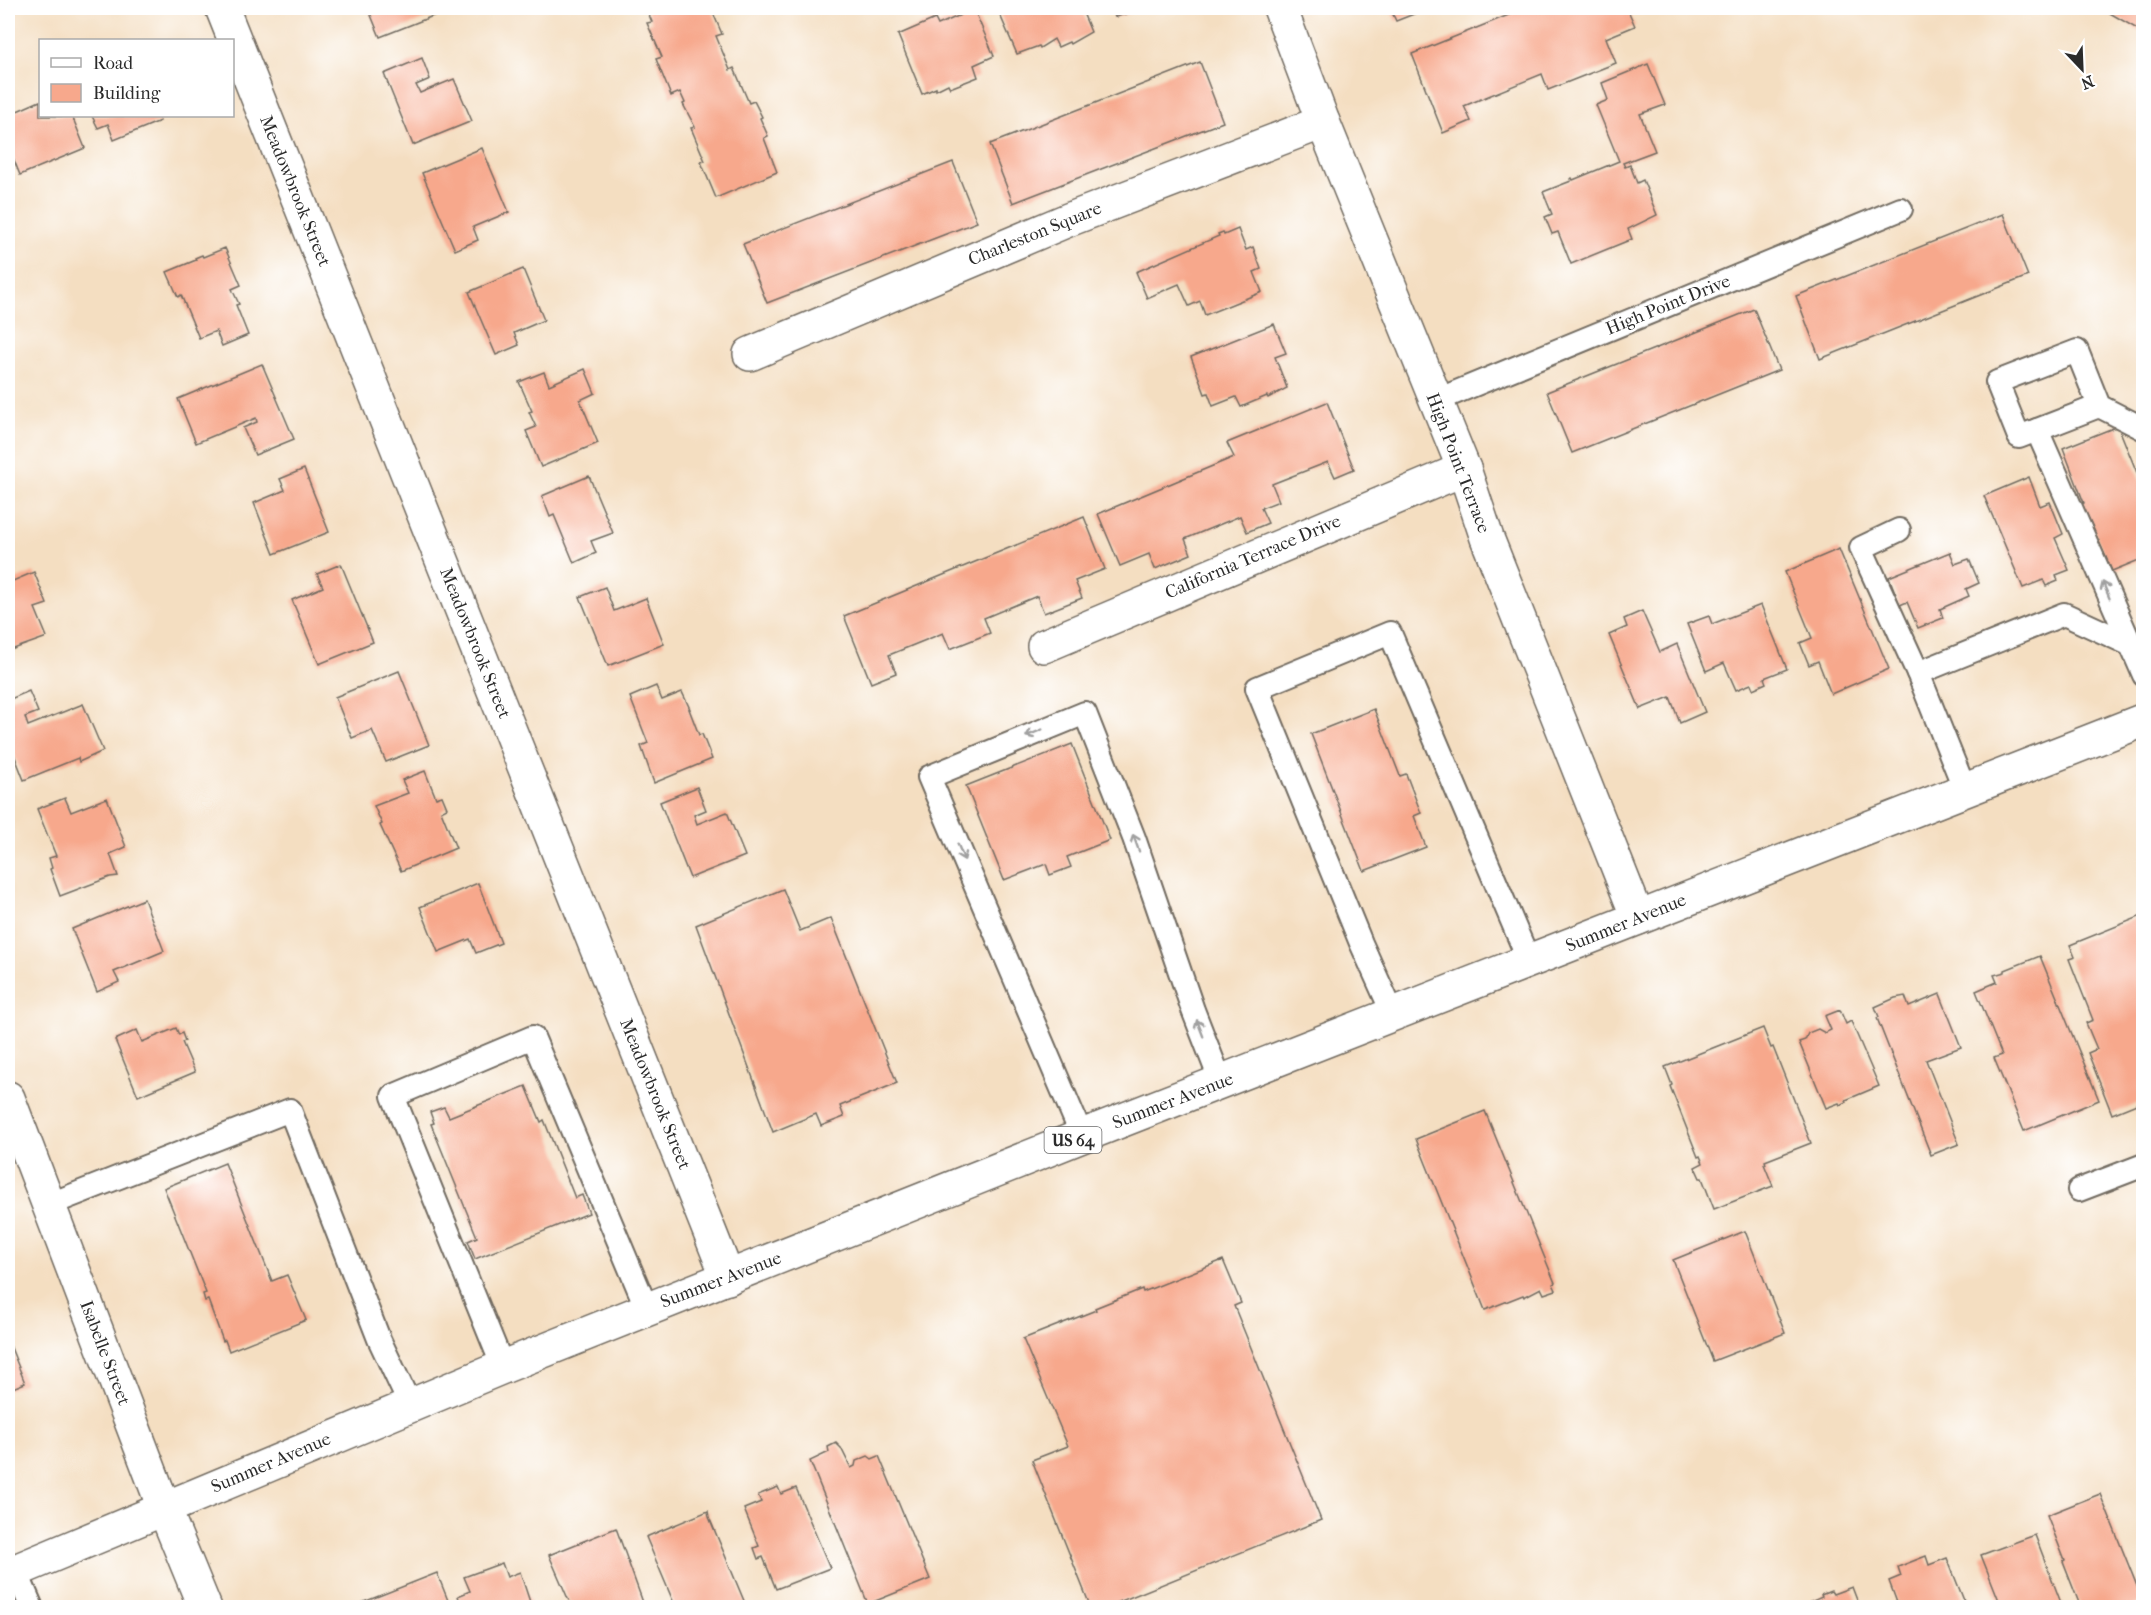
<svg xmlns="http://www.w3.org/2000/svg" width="2151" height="1615" font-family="'IM FELL French Canon',serif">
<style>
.building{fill:#f7a88c}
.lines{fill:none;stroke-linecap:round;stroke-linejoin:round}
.lane-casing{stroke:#716a60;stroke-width:26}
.street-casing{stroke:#716a60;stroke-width:36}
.secondary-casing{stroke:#716a60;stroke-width:36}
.primary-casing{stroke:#716a60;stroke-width:36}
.lane{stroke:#fff;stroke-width:22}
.street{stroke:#fff;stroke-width:33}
.secondary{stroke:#fff;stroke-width:33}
.primary{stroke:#fff;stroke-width:33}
.oneway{stroke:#a0a0a0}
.labels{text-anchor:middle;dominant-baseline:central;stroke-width:5;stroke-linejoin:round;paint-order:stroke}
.shield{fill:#fff;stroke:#6b6b6b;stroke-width:1.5}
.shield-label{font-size:16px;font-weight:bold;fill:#2b2b2b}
.street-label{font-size:18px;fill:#2b2b2b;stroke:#fff}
</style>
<rect width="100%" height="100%" fill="#fff"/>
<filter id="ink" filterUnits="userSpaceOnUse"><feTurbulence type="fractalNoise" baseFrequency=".0167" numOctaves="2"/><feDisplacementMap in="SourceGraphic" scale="12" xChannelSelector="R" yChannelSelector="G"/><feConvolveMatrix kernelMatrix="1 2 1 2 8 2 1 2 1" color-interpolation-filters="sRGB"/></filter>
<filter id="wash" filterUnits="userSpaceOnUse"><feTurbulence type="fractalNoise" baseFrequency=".008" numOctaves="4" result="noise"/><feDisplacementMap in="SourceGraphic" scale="24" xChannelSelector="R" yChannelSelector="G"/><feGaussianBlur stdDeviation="1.35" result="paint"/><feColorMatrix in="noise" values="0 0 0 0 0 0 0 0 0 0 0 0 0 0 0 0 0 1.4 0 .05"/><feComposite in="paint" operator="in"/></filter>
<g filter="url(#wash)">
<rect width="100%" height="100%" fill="#f4dec1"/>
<g id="blocks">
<g class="building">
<polygon points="368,8 435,8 438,14 380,37"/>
<polygon points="646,8 711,8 722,34 716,36 730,70 734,68 749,103 754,101 762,117 760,118 768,136 764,138 777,172 716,198 701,162 705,161 691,128 695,127 683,104 685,103 680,92 671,96 656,59 662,57 647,23 652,22"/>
<polygon points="997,8 1081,8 1091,32 1070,44 1069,42 1058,47 1054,39 1040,48 1039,46 1017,54"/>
<polygon points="1111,8 1140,8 1130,13 1115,17"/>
<polygon points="1390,8 1429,8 1396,21"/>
<polygon points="1526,8 1627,8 1635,26 1606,38 1616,63 1548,90 1542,74 1464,106 1471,121 1443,133 1412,54"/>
<polygon points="2104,8 2144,8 2144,33 2103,9"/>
<polygon points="974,9 994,56 974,65 978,77 950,88 948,84 936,90 936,88 922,94 898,35 935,19 938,25"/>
<polygon points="422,58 430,79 416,85 420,93 454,79 472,121 413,145 384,74"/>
<polygon points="1200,62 1223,122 1013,203 990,144"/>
<polygon points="1648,64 1665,105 1640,114 1655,151 1623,163 1625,167 1630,165 1637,183 1643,180 1657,215 1628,229 1632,239 1571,264 1558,232 1552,234 1545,217 1552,214 1543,192 1571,181 1570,179 1572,178 1573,180 1619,161 1596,105 1608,100 1602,83"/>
<polygon points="40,101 40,116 72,116 85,148 20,175 8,145 8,115"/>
<polygon points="92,116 158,116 160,121 114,140 108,124 98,128"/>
<polygon points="482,148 509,212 473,227 478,240 455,250 422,173"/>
<polygon points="953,162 977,222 767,303 743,244"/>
<polygon points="2003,214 2028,276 1820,359 1796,296"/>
<polygon points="1238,229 1246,250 1253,247 1261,269 1254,272 1262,292 1205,315 1200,301 1189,306 1179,284 1147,298 1136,272 1219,236 1218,234 1223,232 1224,235"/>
<polygon points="225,248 241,285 232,289 239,304 236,305 248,335 222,346 216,331 199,338 181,295 178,297 167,272 196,260 195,258 202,255 203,257"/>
<polygon points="523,269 544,320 514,333 519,345 496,355 469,292"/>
<polygon points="1754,309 1779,370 1572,453 1547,392"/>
<polygon points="1274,324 1286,353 1275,357 1287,388 1268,398 1267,396 1241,407 1236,397 1213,406 1208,393 1205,394 1191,357"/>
<polygon points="262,364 294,439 255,455 243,428 257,422 256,418 196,443 178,399"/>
<polygon points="585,369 595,393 580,400 598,443 541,467 526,431 536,427 529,412 532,411 519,382 544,372 549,385"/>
<polygon points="1327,402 1354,469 1335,477 1328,462 1272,484 1279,501 1261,508 1268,523 1247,532 1240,516 1185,539 1191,554 1155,569 1149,554 1120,566 1098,514 1234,457 1227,443"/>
<polygon points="2118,426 2144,490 2144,558 2112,571 2082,504 2084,503 2063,448"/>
<polygon points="304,469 329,532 274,554 254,503 285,490 280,479"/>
<polygon points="589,476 613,533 591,541 596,553 574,563 554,515 550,517 542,496"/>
<polygon points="2029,477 2040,506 2050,502 2063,534 2055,538 2069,570 2056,575 2058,581 2046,586 2043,580 2023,588 1984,496"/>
<polygon points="1084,517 1105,569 1075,581 1082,598 1044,613 1037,596 984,618 990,633 950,649 943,633 889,655 896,673 871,683 844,616"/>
<polygon points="1839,549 1889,669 1831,694 1818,661 1809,665 1800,643 1812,638 1785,572"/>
<polygon points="1950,552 1955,564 1969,559 1979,583 1966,589 1969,596 1940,609 1943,618 1918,628 1907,602 1900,605 1889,577"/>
<polygon points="341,564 373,642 319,664 292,600 323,587 317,574"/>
<polygon points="34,572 47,604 35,608 47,637 8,651 8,583"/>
<polygon points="605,587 614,611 646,598 664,644 608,666 580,597"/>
<polygon points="1761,605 1787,669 1764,678 1766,683 1753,689 1751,684 1736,690 1724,663 1706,671 1687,624 1709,616 1712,624"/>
<polygon points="1642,611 1660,652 1677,644 1705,712 1680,723 1670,697 1640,709 1609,635 1627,627 1624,619"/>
<polygon points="399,671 429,745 386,762 372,730 352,738 335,697"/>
<polygon points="656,686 662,700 682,692 690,709 689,709 699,735 702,734 712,759 654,783 641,746 648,743 630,697"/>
<polygon points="29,691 38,712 25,717 28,726 83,704 103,751 79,762 78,758 24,780 8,739 8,700"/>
<polygon points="1374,709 1400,776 1406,774 1421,813 1414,816 1426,847 1364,871 1311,734"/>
<polygon points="1072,744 1110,840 1067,857 1071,867 1050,875 1046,864 1004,880 966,786"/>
<polygon points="425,771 436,798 442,796 447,808 441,811 456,848 401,871 380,825 382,824 374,806 408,793 402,780"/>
<polygon points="697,787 706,810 694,815 697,824 727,812 745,856 690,878 660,802"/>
<polygon points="65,798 71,812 107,798 126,847 110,854 118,876 110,877 60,896 50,869 52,868 49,858 56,856 37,809"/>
<polygon points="478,883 501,943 476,953 470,939 438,952 420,907"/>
<polygon points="783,889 800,931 831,918 897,1083 840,1106 844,1117 821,1126 816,1114 773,1132 696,925"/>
<polygon points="144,899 164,951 114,972 119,982 97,992 72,929"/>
<polygon points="2144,915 2144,1101 2112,1114 2088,1053 2097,1049 2086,1023 2093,1020 2069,959 2075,957 2070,945"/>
<polygon points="2040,956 2099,1100 2024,1131 1994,1058 2002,1055 1976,991 1997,982 1994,975 2005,972 2005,970"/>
<polygon points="1940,994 1961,1047 1926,1060 1959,1144 1931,1155 1877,1018 1879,1017 1875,1007 1895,998 1905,996 1909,1007"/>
<polygon points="1840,1010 1846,1024 1851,1021 1879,1086 1846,1100 1847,1102 1840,1105 1839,1103 1826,1108 1799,1042 1805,1040 1808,1033 1818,1029 1825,1033 1831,1030 1825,1016"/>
<polygon points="176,1028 179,1035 182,1033 185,1041 182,1042 195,1072 138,1096 115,1040 137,1030 142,1042"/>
<polygon points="1763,1028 1771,1048 1773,1047 1811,1143 1765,1161 1766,1164 1764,1164 1773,1186 1714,1209 1702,1178 1700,1178 1695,1167 1703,1163 1700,1156 1698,1157 1670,1086 1672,1085 1665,1067"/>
<polygon points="526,1086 541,1122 544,1120 575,1198 582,1195 589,1213 475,1259 468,1241 477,1237 431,1124 434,1123 430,1112 444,1107 449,1117"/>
<polygon points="1485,1111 1555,1283 1553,1284 1556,1290 1544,1294 1541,1288 1524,1297 1523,1295 1485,1310 1416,1139"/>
<polygon points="225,1163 272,1281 287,1275 306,1320 229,1351 225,1340 223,1341 208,1300 205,1301 203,1294 206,1293 164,1188"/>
<polygon points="1745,1231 1785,1333 1713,1361 1673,1260"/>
<polygon points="1223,1260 1241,1303 1234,1306 1321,1520 1104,1608 1091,1608 1032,1460 1068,1446 1023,1339 1096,1310 1095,1308 1142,1289 1143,1292"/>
<polygon points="8,1340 25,1383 8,1390"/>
<polygon points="836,1443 841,1448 851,1468 855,1466 856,1461 868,1456 872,1459 879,1456 930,1579 868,1604 810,1461 829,1452 828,1447"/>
<polygon points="778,1487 781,1494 796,1488 830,1568 776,1589 763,1557 758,1559 754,1548 759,1546 744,1509 761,1502 758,1495"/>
<polygon points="2100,1494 2143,1601 2129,1608 2081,1608 2063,1562 2065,1561 2047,1515"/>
<polygon points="708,1511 709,1517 747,1608 676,1608 646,1537"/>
<polygon points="616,1528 645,1608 572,1608 549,1555"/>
<polygon points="2035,1535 2063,1608 2002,1608 1981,1555"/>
<polygon points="1926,1556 1929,1565 1947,1558 1967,1608 1899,1608 1889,1581 1901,1576 1898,1567"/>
<polygon points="502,1563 507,1577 520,1572 532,1608 462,1608 458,1596 470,1591 464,1577"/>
<polygon points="437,1573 451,1608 351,1608 351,1607"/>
<polygon points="1852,1587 1860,1608 1797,1608 1822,1597 1821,1595 1831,1591 1833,1594"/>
</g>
</g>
</g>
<g filter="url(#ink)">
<use href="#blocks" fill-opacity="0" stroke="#716a60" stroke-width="1.5"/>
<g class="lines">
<g class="lane-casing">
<g id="lane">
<polyline points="1435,401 1901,209"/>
<polyline points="2099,406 2019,437 1997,382 2077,351 2099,406 2144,429"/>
<polyline points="2037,430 2144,675"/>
<polyline points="1899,530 1861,548 1918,673"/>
<polyline points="1965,790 1918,673 2064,614 2129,644"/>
<polyline points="1393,1014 1361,943 1257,688 1390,633 1529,961"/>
<polyline points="1082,1136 929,777 1085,713 1134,838 1193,1010 1221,1082"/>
<polyline points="2079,1190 2144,1165"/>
<polyline points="48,1205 290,1110 379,1339 410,1405"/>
<polyline points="503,1367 393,1096 533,1037 647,1309"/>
<polyline points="16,1571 32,1608"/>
</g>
</g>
<g class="street-casing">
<g id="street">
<polyline points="222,8 728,1278"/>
<polyline points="750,354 1068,220 1323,122"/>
<polyline points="1044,646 1464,469"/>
<polyline points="8,1098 164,1508 205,1608"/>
</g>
</g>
<g class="secondary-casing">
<polyline id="secondary" points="1280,8 1323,122 1464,469 1487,538 1638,918"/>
</g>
<g class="primary-casing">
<polyline id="primary" points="8,1574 503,1367 1082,1136 2144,720"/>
</g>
<use href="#lane" class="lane"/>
<use href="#street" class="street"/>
<use href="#secondary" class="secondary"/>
<use href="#primary" class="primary"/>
</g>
<defs><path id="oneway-shaft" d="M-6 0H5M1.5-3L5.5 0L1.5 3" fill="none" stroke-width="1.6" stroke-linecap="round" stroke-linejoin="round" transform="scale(1.5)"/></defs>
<g class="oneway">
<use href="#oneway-shaft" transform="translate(2106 590) rotate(-113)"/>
<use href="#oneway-shaft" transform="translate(1034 733) rotate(157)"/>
<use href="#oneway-shaft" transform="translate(1136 843) rotate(-110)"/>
<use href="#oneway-shaft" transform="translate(961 852) rotate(67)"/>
<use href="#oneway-shaft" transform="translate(1200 1028) rotate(-111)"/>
</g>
</g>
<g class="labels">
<rect class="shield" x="1044.5" y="1127" width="57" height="26" rx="4.5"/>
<g class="shield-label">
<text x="1073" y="1140">US 64</text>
</g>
<g class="street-label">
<text transform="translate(295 191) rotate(68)">Meadowbrook Street</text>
<text transform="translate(1035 234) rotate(-22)">Charleston Square</text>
<text transform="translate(1668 305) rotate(-22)">High Point Drive</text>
<text transform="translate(1458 463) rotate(69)">High Point Terrace</text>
<text transform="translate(1253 557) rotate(-23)">California Terrace Drive</text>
<text transform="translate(475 643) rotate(68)">Meadowbrook Street</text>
<text transform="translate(1626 923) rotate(-22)">Summer Avenue</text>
<text transform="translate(655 1094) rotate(68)">Meadowbrook Street</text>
<text transform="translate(1173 1101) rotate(-21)">Summer Avenue</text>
<text transform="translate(721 1280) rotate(-21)">Summer Avenue</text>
<text transform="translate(105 1353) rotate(69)">Isabelle Street</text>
<text transform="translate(271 1463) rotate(-23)">Summer Avenue</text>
</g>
</g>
<rect width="2151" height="1615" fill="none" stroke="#fff" stroke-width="30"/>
<rect x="39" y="39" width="195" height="78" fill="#ffffff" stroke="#aaaaaa" stroke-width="1.5"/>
<rect x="51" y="58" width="30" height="9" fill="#ffffff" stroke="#aaaaaa" stroke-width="1.5"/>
<text x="93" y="69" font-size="18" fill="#2b2b2b">Road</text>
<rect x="51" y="84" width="30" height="18" fill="#f7a88c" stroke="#aaaaaa" stroke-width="1.5"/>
<text x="93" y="99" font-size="18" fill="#2b2b2b">Building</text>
<g transform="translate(2082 69) rotate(157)" stroke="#ffffff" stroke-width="4.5" paint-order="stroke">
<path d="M0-4.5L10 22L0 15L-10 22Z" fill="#2b2b2b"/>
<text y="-9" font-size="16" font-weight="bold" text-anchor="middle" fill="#2b2b2b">N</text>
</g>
</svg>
